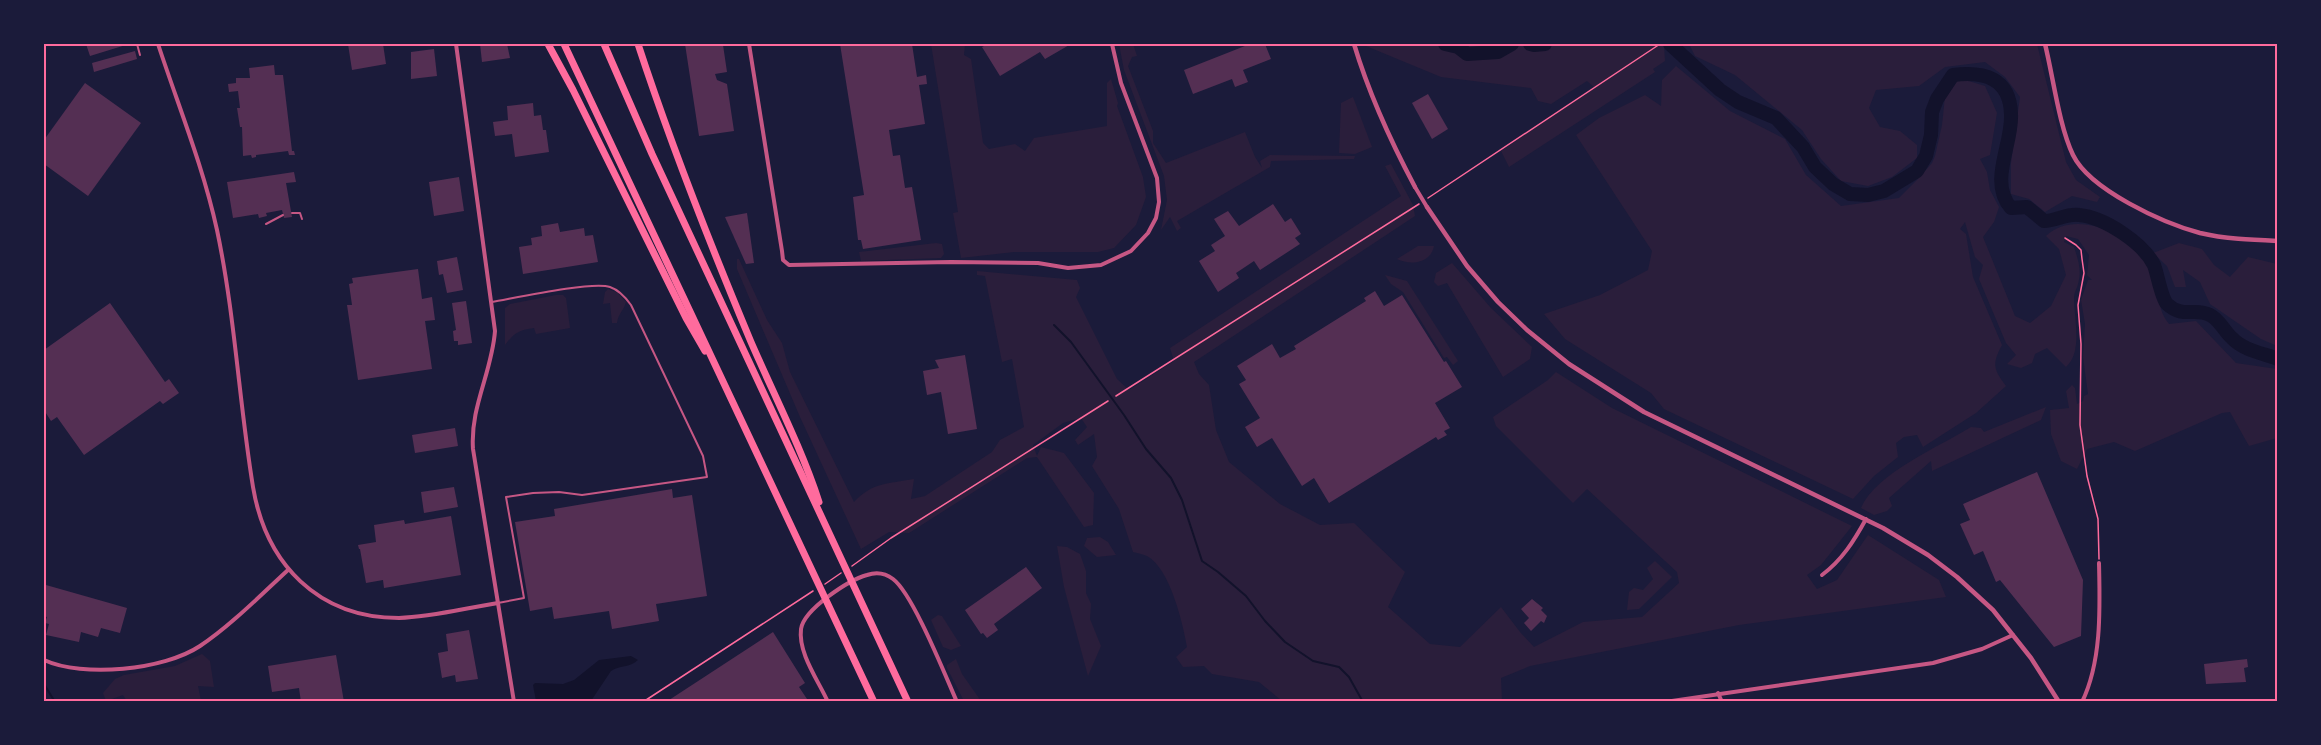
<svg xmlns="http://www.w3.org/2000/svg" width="2321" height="745" font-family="Spectral,serif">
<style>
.green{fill:#2a1e3b}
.water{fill:#12122b}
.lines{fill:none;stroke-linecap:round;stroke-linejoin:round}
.stream{stroke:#12122b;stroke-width:2}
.river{stroke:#12122b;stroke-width:14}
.building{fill:#542f53}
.path{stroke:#ff6b9d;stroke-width:1.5}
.service{stroke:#c65784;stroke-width:2}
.minor{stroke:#c65784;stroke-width:4}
.tertiary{stroke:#c65784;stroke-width:4.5}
.motorway{stroke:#ff6b9d;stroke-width:7}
.neatline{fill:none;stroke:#ff6b9d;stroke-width:2}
</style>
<rect width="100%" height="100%" fill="#1b1b3a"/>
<g class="green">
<polygon points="931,44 965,44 964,55 971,59 983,143 989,149 1015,144 1025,151 1034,138 1107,126 1107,83 1111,79 1118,103 1117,106 1143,177 1146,197 1136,225 1114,248 1098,252 1014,252 961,258 953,213 958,212"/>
<polygon points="1119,44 1133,44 1137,56 1132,57 1128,66 1153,131 1153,143 1166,163 1245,132 1255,157 1262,168 1260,161 1270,155 1355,156 1354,159 1271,161 1270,167 1177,221 1181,228 1177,231 1170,217 1161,230 1167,200 1164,176 1124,70"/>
<polygon points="1365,44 2037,44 2066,162 2076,180 2100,197 2097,202 2072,196 2045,212 2029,199 2011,194 2011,163 2020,97 2005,77 1985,62 1945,67 1919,86 1876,90 1869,108 1880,127 1900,131 1917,145 1917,158 1892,177 1868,186 1841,181 1821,159 1802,130 1735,75 1695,56 1689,44 1664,45 1665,61 1653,69 1655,72 1509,167 1501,151 1595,88 1587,81 1551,104 1538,101 1531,88 1441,77 1366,46"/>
<path d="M1676,66L1730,111L1785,139L1806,175L1841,206L1899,198L1917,180L1932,163L1935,156L1942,125L1946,87L1962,79L1985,86L1997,113L1990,155L1980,159L1987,172L1990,190L1999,207L1994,222L1983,237L2015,316L2030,323L2051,306L2066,275L2059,249L2046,236C2077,207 2134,236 2152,268C2162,284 2153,304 2169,324L2196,321L2236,363L2277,369V438L2249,446L2230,412L2222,413L2135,451L2114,442L2087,449L2077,469L2061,461L2051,434L2050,410L2069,408L2066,391L2072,385L2075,388L2077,404L2083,401L2084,396L2088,394L2083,357L2085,324L2081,300L2088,280H2092L2087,275L2089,255L2078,239L2066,236L2064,242L2074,247C2078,259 2082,271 2078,284C2077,289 2074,292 2074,298C2074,318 2083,352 2066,367L2047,348L2035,354L2032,363L2021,368L2007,364L2016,355L2006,343L1979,279L1983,265L1975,257L1965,222L1960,229L1966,234L1973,277L2002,345C1992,364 1993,369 2006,386L1976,413L1923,447L1917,435L1904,437L1896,443L1898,457L1874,476L1853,499L1664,409L1651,393L1565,339L1544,314L1600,295L1648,270L1652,251L1576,135L1599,118L1645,95L1661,106L1662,80Z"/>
<polygon points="1353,97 1372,147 1355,154 1339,153 1341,103"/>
<path d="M1391,164L1413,205L1415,216L1194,362L1199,374L1209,385L1216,430L1229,462L1280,504L1320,525L1354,523L1405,572L1388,607L1430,644L1460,647L1501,607L1520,632L1534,647L1583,622L1642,617L1679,583L1677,572L1587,489L1573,503L1496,426L1493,417L1548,380L1556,372L1612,408L1852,526L1821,565L1807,575L1817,589L1837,580L1868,535L1939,580L1946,597L1739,625L1530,666L1501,678L1502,701H1282L1259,682L1212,674L1204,666L1183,667L1176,657L1187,647C1183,624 1170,568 1147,556C1143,554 1137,553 1133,552L1119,509L1092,466L1097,457L1094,434L1078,445L1075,440L1087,427L1081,418L1063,423L1033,445L1037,456L1041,447L1064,453L1094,493L1093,525L1084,527L1037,457L1027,458L909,533L889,532L861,549L800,417L737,269V259H739L767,320L782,343L790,372L854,502C873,482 887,484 914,479L911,499L925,496L992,452L1000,440L1024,427L1012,359L1002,362L985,276L977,275V271L1077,280L1080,288L1076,297L1117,379L1129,390L1174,361L1170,348L1401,196L1385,166Z"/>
<polygon points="936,243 942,244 944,254 941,258 861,261 859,252"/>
<polygon points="2179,243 2202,249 2214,265 2230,277 2248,257 2277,264 2277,346 2261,339 2210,304 2200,282 2183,270 2186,287 2175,287 2167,266 2153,253"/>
<path d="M1418,246H1434C1431,263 1411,266 1397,259Z"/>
<polygon points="1452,263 1491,308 1532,347 1530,359 1503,377 1447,283 1438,286 1434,282 1436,273"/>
<polygon points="1385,275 1407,281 1458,361 1453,365 1447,357 1444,358 1403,292 1391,284"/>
<path d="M608,289L618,293L626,302C624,310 618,314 617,323H612L610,303L603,304L605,292Z"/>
<path d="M556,295H563L566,298L570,328L536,334L534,328C519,330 514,333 505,345V308L510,304Z"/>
<path d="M2046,407L2041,420L1932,471L1931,461L1889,498L1892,506L1887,511L1874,515L1861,508C1876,473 1939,447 1971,427L1981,428L1984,432Z"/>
<polygon points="1100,537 1108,542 1116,555 1097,557 1084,546 1087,538"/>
<polygon points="1057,546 1067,547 1080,554 1086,571 1086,593 1091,604 1090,619 1101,646 1088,676 1064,587"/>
<polygon points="1655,561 1672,577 1639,609 1627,610 1629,592 1634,588 1643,590 1653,579 1647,568"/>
<polygon points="938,615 942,616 961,646 951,650 943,647 931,620"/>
<polygon points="202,654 210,661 214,687 198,686 201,701 127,701 123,695 106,701 103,693 115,679 124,675 175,666"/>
<polygon points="956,659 962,674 981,701 964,701 947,668 947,665"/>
</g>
<path class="water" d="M631,656L638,660C630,668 619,665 611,671L591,701H536L533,685L535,683L563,684L574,680L599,660Z"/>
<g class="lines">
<g class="stream">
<polyline points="1054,325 1071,342 1124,415 1146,449 1171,478 1182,500 1202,561 1218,572 1246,596 1265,621 1285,642 1313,661 1339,667 1349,677 1363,702"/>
<polyline points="44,684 55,702"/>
</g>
<g class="river">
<polyline points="1445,44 1458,47 1467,54 1498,52 1512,44"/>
<polyline points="1530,44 1534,45 1545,44"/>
<path d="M1670,44L1720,90L1738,102L1776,118L1803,147L1815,167L1833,184L1850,194L1868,195L1884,191L1917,171L1926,156L1931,135L1932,112L1937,99L1953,75C1984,71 2010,78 2011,114C2013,144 1988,181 2011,208L2027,207L2044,221C2056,221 2067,213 2079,215C2104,217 2143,243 2154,265C2158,276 2161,297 2167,304C2183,319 2195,307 2210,315C2220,320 2224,331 2232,338C2243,350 2262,353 2278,359"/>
</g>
</g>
<g class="building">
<polygon points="86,44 129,44 90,56"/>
<polygon points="348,44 383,44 386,64 352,70"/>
<polygon points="480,44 507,44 510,58 482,62"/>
<polygon points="685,44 723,45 727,72 715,74 717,80 727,84 734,131 699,136"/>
<polygon points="840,44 912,44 917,77 926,75 927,84 919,85 925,124 889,130 893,156 900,155 905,188 912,187 921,240 863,249 861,240 858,240 853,197 864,195"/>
<polygon points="988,44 1071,44 1045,59 1040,52 1000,76 982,47"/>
<polygon points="1250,44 1265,44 1271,59 1243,70 1248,82 1235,87 1232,79 1193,94 1184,70"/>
<polygon points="434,49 437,76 411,79 411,52"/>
<polygon points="135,51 137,59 94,72 92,63"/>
<polygon points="274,65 275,75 283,75 292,151 294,151 295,155 289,155 288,151 256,155 256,157 252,158 251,155 243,156 242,127 240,127 237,108 240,108 238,91 229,92 228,84 236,83 236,78 250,78 249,68"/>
<polygon points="85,83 141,123 88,196 44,164 44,140"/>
<polygon points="1428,94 1448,129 1432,139 1412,103"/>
<polygon points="533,103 534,116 541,115 543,130 546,130 549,152 515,157 512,134 495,136 493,122 508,120 507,106"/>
<polygon points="294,172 296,182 286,183 292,217 284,218 282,210 266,213 267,216 259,218 258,214 233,218 227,182"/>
<polygon points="459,177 464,211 434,216 429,182"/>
<polygon points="1273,204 1285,222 1291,218 1301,234 1295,238 1300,244 1260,270 1254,261 1236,273 1239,278 1218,292 1199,261 1215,251 1211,245 1225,236 1214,219 1228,211 1239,226"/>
<polygon points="747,213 754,263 746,264 725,217"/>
<polygon points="558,223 560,232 584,228 585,236 593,235 598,262 523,274 519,247 532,245 531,238 542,236 541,226"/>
<polygon points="457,257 463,290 447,293 443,274 439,275 437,261"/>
<polygon points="418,269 422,299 432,297 435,320 425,321 432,369 358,380 347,305 352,305 349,284 353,283 352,278"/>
<polygon points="1375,291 1384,306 1402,295 1444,362 1446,361 1462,387 1435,403 1450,428 1444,431 1447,435 1438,440 1436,437 1329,503 1314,478 1302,486 1272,438 1257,447 1245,427 1260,418 1239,384 1246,380 1237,366 1272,344 1280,358 1296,349 1294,346 1366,301 1364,298"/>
<polygon points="466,301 472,343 458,345 458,341 454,341 453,331 456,330 452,303"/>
<polygon points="110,303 165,382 169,379 179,393 163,404 160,401 84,455 57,417 51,421 44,410 44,350"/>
<polygon points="965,355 977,429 948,434 941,392 927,395 923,371 939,368 935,360"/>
<polygon points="455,428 458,446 415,453 412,435"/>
<polygon points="2037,472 2083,580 2081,636 2054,647 2000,580 1996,582 1983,551 1974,555 1960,524 1970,520 1963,504"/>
<polygon points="454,487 458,507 424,513 421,492"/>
<polygon points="672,489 673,498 692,495 707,596 656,604 659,621 612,629 609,611 554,619 552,607 530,611 515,522 555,516 554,509"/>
<polygon points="451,516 461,575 384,588 383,580 366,583 360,549 359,549 358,545 376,542 374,525 404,520 405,524"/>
<polygon points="1026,567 1042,588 994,624 998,630 987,638 983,633 981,634 965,610"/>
<polygon points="46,585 127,608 120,633 101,628 98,637 81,632 79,642 46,635 49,624 45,623 47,617 44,616 44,596"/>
<polygon points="1532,599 1543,608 1541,610 1547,616 1544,623 1541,621 1531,631 1524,623 1529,618 1521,609"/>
<polygon points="469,630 478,679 456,682 455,675 442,678 438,653 448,651 446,634"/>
<polygon points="773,632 805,683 799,687 809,702 746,702 744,699 740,702 666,702"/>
<polygon points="336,655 344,702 301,702 299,688 272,692 268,666"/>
<polygon points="2247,659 2248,667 2244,668 2246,682 2206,684 2204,664"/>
</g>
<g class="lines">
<g class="path">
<polyline points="1428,198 1660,44"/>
<polyline points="2065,238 2076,245 2081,250 2082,259 2084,273 2078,305 2081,344 2080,425 2087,476 2098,519 2099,559"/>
<polyline points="1116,396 1419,204"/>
<polyline points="852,566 891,538 1108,401"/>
<polyline points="825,584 841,573"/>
<polyline points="643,702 813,591"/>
</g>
<g class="service">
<polyline points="137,44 140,55"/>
<polyline points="292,213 300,213 302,219"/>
<polyline points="266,224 283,215"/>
<path d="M492,302C515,298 592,281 610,287C619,290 626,298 631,305L703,456L707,477L582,495L559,492L533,493L506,497L524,598L498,603"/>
</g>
<g class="minor">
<path d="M158,44C178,105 203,166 217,230C235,315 239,402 253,487C266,564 318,618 399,618C432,617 466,608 498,603"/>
<path d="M456,44L495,331C492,372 470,407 473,449L514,702"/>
<polyline points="749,44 782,251 783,260 789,265 951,262 1038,263 1068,268 1101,265 1131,251 1148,233 1156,218 1159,202 1157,178 1121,83 1112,44"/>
<polyline points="1415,187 1427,207"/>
<path d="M1822,575C1842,560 1854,541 1866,519"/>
<path d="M44,660C83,678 164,670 200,646C229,627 262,594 288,570"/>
<polyline points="1718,693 1722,702"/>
<path d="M828,702C818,680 798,653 801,629C804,609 849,580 867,575C876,572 885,573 893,579C913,594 945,675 957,702"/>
<polyline points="1665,702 1933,663 1982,649 2013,635"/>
<path d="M2082,702C2102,661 2100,607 2099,563"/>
</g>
<g class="tertiary">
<path d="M1354,44C1369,94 1390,140 1415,187"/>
<path d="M2045,44C2053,76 2059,126 2073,155C2090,190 2163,223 2200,233C2225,239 2252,240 2278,241"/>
<polyline points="1427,207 1467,266 1498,302 1527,330 1569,364 1644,412 1883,528 1928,555 1957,577 1993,610 2031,658 2059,702"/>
</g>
<g class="motorway">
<polyline points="548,44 573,90 686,318 705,351"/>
<polyline points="564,44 874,702"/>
<polyline points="604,44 652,154 908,702"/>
<path d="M638,44C671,145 710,244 751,342C774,395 801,447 819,502"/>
</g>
</g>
<rect width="2321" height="745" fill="none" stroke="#1b1b3a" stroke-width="90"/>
<rect x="45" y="45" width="2231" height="655" class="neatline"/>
</svg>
